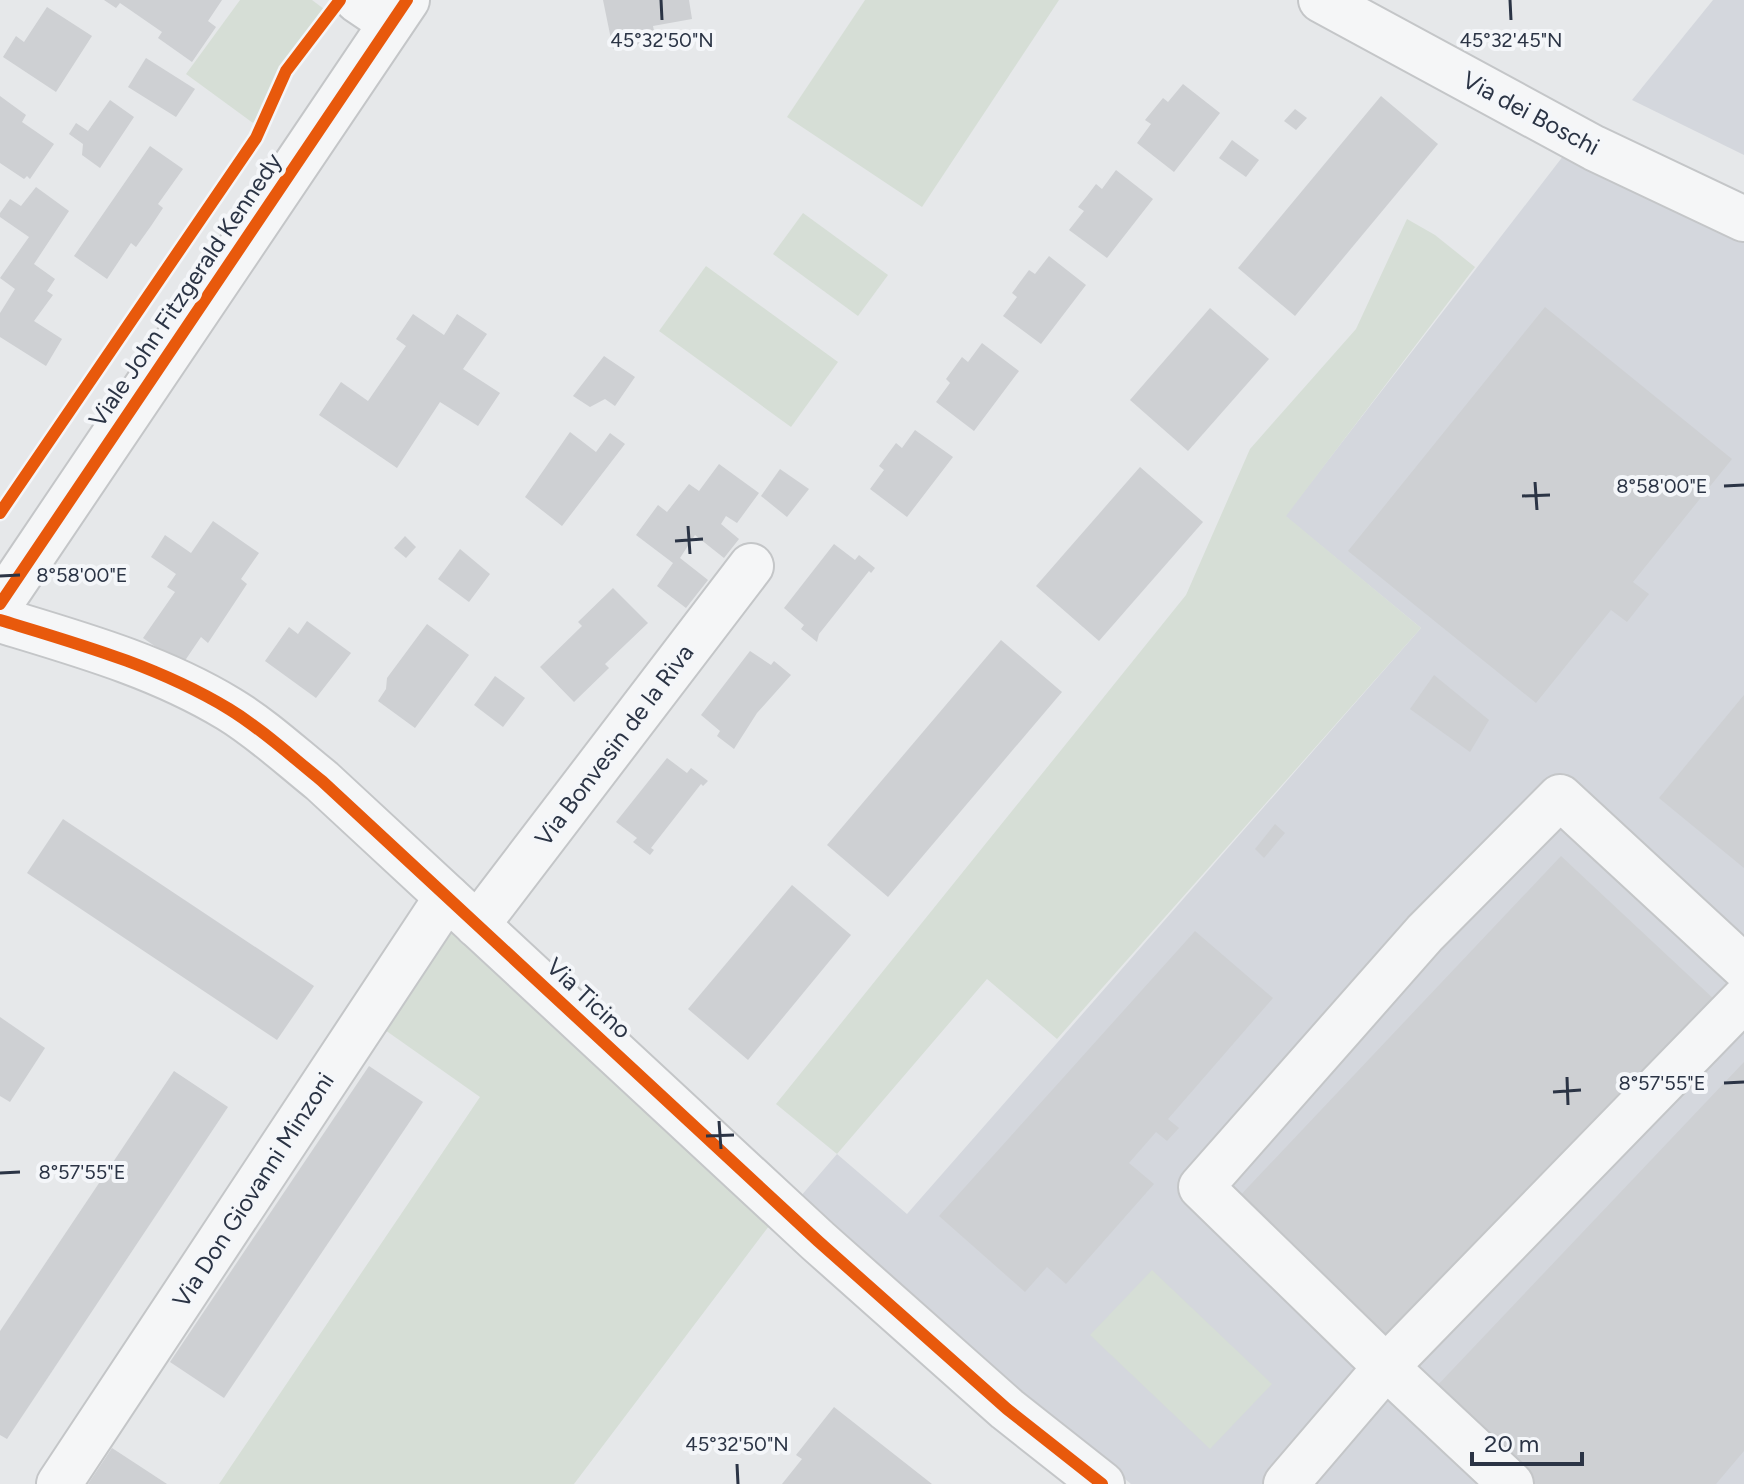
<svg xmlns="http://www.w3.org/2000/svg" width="1744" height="1484" font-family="Figtree,sans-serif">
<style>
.built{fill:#d4d7dd}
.green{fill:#d6ded6}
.building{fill:#ced0d3}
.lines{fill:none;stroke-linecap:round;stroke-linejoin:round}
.minor-casing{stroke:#c4c6c8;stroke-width:48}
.minor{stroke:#f5f6f7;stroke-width:44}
.cycleway-casing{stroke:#f4f6f9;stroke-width:17}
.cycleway{stroke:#e8590c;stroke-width:12}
.ticks{fill:none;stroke:#2b3445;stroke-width:3}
.labels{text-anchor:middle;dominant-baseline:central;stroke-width:8;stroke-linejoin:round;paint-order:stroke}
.street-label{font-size:24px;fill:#2b3445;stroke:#f4f6f9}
.ticks-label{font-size:20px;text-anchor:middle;fill:#2b3445;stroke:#f4f6f9;stroke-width:8;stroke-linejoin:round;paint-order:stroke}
</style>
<rect width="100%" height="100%" fill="#e6e8ea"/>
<g class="built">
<polygon points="1713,0 1744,0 1744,155 1632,100"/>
<polygon points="1567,151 1744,235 1744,1484 1131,1484 794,1204 837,1154 907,1214 1421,628 1285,516"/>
</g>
<g class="green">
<polygon points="240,0 312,0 332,15 253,123 186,74"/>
<polygon points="865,0 1059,0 922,207 787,117"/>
<polygon points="803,213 888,275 858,316 773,254"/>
<polygon points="1407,219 1435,235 1475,267 1286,516 1421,628 1057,1039 987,979 837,1154 776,1104 1186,595 1250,449 1356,329"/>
<polygon points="706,266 838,362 791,427 659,331"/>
<polygon points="451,923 769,1226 574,1484 219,1484 480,1097 385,1030"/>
<polygon points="1152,1270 1272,1384 1210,1449 1090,1335"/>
</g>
<g class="building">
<polygon points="104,0 222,0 208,21 216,27 192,62 158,38 162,32 120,3 116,8"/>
<polygon points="603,0 689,0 692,19 653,26 656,41 613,49"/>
<polygon points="47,7 92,36 56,92 3,57 16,36 24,42"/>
<polygon points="146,58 195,89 176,117 128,87"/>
<polygon points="1183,84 1220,113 1174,172 1137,143 1151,124 1145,120 1163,98 1168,102"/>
<polygon points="0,96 26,115 22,122 54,144 30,179 27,176 24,179 0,163"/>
<polygon points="1381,96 1438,144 1295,316 1238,268"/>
<polygon points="110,100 134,117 100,168 82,155 83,144 69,134 76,123 88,131"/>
<polygon points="1295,109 1307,118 1296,130 1284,121"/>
<polygon points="1232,140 1259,160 1246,177 1219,158"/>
<polygon points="150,146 183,169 158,204 163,208 151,226 136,247 131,243 107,279 74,256"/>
<polygon points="1116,170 1153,199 1107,258 1069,230 1084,211 1078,207 1087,196 1096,184 1102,189"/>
<polygon points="36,187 69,211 34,264 55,279 47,291 53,295 34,321 62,339 46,366 0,337 0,313 15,289 0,278 29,237 0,217 0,213 10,199 21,206"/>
<polygon points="1049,256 1086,285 1041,344 1003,316 1017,297 1012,293 1029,270 1035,274"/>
<polygon points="1545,307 1732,459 1633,582 1649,594 1627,622 1611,610 1536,703 1348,551"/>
<polygon points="1210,308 1269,359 1188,451 1130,400"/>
<polygon points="413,314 444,335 457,314 487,334 463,369 500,393 478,426 440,402 397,468 319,415 341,382 368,401 406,346 396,339"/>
<polygon points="982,343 1019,371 974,431 936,402 950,383 946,379 962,357 968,362"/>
<polygon points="604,356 635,377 615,406 605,399 590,407 573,396"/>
<polygon points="915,430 953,457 907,517 870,489 884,470 879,466 896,443 902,448"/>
<polygon points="570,432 596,452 610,433 625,444 562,526 525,497"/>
<polygon points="719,464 759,493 737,523 726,516 721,524 739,539 724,558 695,535 680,558 708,580 686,608 657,586 673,563 636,535 658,505 667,512 689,484 699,491"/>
<polygon points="1140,467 1203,522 1099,641 1036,586"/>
<polygon points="780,469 809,489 787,517 761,496"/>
<polygon points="213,521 259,553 241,579 247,584 208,643 201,637 182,665 143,638 175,592 167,587 176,574 151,557 165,535 191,553"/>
<polygon points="405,536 416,547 406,558 394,548"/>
<polygon points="834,544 855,560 859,555 875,568 871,573 869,571 819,634 817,642 801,629 804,625 784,608"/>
<polygon points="460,549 490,574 469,602 438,579"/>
<polygon points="613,588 648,623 605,664 609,668 574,702 540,667 582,626 578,622"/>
<polygon points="307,621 351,653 316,698 265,661 289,627 298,634"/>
<polygon points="427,624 469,655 415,728 378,701 386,689 387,678"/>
<polygon points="1001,640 1062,692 888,897 827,845"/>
<polygon points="750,651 771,665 774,661 791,675 757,713 734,749 717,736 720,731 701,715"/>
<polygon points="1434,675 1489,720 1470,752 1410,709"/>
<polygon points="495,676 525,698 503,727 474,705"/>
<polygon points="1744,695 1744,868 1659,798"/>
<polygon points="667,758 687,773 691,768 708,781 703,786 701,784 651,848 654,850 650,855 633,842 637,838 616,822"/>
<polygon points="63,819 314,986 277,1040 27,873"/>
<polygon points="1275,824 1285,833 1264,858 1255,849"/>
<polygon points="1561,856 1716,1001 1390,1347 1235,1201"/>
<polygon points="792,885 851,935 748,1060 688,1009"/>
<polygon points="1195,931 1273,998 1168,1119 1179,1128 1167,1141 1156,1132 1129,1163 1154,1184 1066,1284 1047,1267 1025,1292 939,1216"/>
<polygon points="0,1017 45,1048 10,1102 0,1096"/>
<polygon points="1744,1062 1744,1451 1716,1484 1534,1484 1434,1389"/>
<polygon points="369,1066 423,1102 224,1398 170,1362"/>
<polygon points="174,1071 228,1107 7,1439 0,1435 0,1331"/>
<polygon points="834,1407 932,1484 782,1484 802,1459 796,1455"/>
<polygon points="112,1448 167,1484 88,1484"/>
</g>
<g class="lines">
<g class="minor-casing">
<g id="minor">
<polyline points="357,0 391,23"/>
<polyline points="1321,0 1594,148 1744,219"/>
<polyline points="0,604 407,0"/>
<path d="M0,620C79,644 158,666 229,709C262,729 292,757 322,781L818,1241L1007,1409L1102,1484"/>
<polyline points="477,925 751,566"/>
<polyline points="1744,967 1560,797 1425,933 1201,1187 1386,1367 1744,999"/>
<polyline points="59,1484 447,897"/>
<polyline points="1286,1484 1386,1367 1511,1484"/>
</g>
</g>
<use href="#minor" class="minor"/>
<g class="cycleway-casing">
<g id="cycleway">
<polyline points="0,513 256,138 286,71 340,0"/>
<polyline points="0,604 407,0"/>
<path d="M0,620C79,644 158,666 229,709C262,729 292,757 322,781L818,1241L1007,1409L1102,1484"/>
</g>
</g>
<use href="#cycleway" class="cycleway"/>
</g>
<path class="ticks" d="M661,0L662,20M1510,0L1511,20M1535,482L1537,510M1724,486L1744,485M1522,496L1550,495M688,526L690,554M675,541L703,539M0,576L20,575M1567,1077L1568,1105M1724,1083L1744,1082M1553,1092L1581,1090M719,1121L721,1149M706,1136L734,1135M0,1173L20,1172M737,1464L738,1484"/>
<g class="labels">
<g class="street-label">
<text transform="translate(1531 113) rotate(28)">Via dei Boschi</text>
<text transform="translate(185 290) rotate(-56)">Viale John Fitzgerald Kennedy</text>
<text transform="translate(614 745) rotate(-53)">Via Bonvesin de la Riva</text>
<text transform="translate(589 998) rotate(43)">Via Ticino</text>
<text transform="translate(253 1190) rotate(-57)">Via Don Giovanni Minzoni</text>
</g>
</g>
<g class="ticks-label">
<text x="662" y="47">45°32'50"N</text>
<text x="1511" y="47">45°32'45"N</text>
<text x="1662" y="493">8°58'00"E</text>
<text x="82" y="582">8°58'00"E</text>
<text x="1662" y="1090">8°57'55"E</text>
<text x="82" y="1179">8°57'55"E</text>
<text x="737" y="1451">45°32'50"N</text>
</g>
<path d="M1472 1452v12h110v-12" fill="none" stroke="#2b3445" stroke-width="4"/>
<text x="1484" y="1452" font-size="24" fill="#2b3445" stroke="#f4f6f9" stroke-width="6" paint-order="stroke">20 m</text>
</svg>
